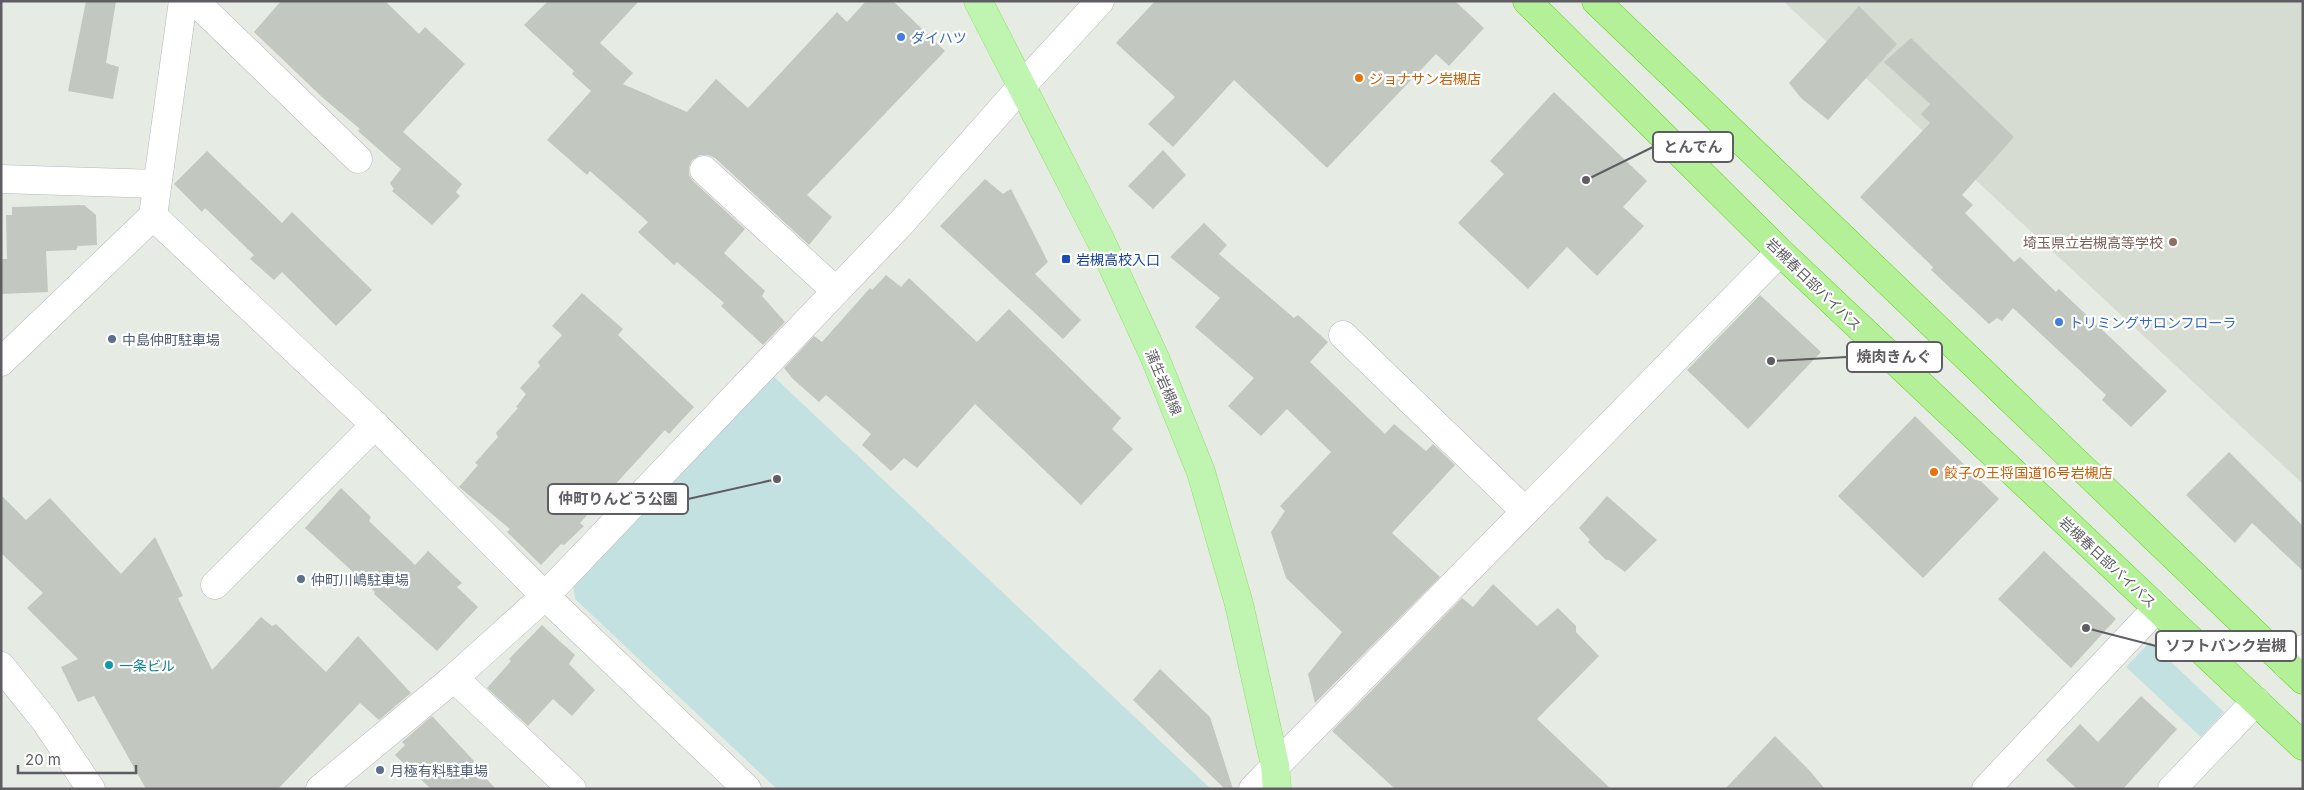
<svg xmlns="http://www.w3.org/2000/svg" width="2304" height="790" font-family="Inter,'Noto Sans JP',sans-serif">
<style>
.education{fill:#d6dcd2}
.green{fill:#c3e1e0}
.building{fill:#c2c8c0}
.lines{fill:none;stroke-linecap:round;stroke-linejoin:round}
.minor-casing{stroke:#b9b6bc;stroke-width:29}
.major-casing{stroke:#91e069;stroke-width:29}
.highway-casing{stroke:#5fd51b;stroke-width:29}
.minor{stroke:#fff;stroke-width:28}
.major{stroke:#bff5b0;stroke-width:28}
.highway{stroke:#b3f097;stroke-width:28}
.shop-dot{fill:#3f7fe0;stroke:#fff;stroke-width:2}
.food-dot{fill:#e8710a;stroke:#fff;stroke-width:2}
.education-dot{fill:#8d6e63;stroke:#fff;stroke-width:2}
.transit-dot{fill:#1a4fb4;stroke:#fff;stroke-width:2}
.service-dot{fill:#5c6f8a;stroke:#fff;stroke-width:2}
.culture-dot{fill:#0f9aa8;stroke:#fff;stroke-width:2}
.labels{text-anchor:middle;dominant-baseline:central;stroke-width:4.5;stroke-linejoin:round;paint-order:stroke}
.shop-label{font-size:14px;fill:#366cbe;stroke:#fff;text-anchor:start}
.food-label{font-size:14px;fill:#c56008;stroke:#fff;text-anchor:start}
.education-label{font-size:14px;fill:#785e54;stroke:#fff;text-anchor:end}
.transit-label{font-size:14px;fill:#164399;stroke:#fff;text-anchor:start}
.street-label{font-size:14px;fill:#5f5c63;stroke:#fff}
.service-label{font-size:14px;fill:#4e5e75;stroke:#fff;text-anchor:start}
.culture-label{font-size:14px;fill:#0d838f;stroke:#fff;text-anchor:start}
.leader{fill:none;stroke:#5f5c63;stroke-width:2}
.callout-dot{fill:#5f5c63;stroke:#fff;stroke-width:2}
.callout{fill:#fff;stroke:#5f5c63;stroke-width:2}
.callout-label{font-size:15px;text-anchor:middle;font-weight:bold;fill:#5f5c63}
</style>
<rect width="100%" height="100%" fill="#e6ece4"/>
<polygon class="education" points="1783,1 2303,1 2303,484"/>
<g class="green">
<polygon points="770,373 1211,789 777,789 575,599 573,584"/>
<polygon points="2150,642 2224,712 2201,737 2126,667"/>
</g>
<g class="building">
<polygon points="86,1 116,1 106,63 119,67 113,99 68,91"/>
<polygon points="281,1 385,1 419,34 425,27 465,64 403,132 462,184 456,192 460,196 432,225 392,191 394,189 390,183 401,169 358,131 360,129 323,98 254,32"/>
<polygon points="548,1 639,1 600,43 633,73 623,84 687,112 716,79 748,108 837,12 847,22 866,1 893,1 945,51 807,195 832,217 809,245 715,158 708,155 700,155 692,160 689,167 689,175 693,181 745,229 724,253 765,291 762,296 785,322 763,345 721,306 724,303 677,262 674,265 638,232 648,222 590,171 587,175 547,140 591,91 572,74 574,71 524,25"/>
<polygon points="1155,1 1455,1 1484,28 1449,66 1436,54 1327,168 1234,80 1173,147 1148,124 1175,97 1116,43"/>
<polygon points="1859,6 1897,44 1828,120 1801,98 1789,83"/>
<polygon points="1911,38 2014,137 1962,195 1973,205 1965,213 2014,262 2020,257 2056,292 2059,289 2167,391 2131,427 2102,400 2106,395 2013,308 2002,321 1997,318 1989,324 1931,270 1933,267 1860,197 1930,123 1921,114 1930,104 1884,62"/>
<polygon points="1554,92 1647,181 1623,207 1644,226 1597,276 1567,247 1528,289 1458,223 1504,174 1490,161"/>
<polygon points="1163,150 1186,175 1153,209 1128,186"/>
<polygon points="207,151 282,223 292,212 372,290 336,326 282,272 274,280 250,259 254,255 205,208 202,212 174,184"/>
<polygon points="985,179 1003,194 1011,189 1048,262 1035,274 1081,320 1063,339 940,226"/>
<polygon points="84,205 96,215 97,245 78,246 76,250 46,251 48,292 1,294 1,259 7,259 6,215 12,215 12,207"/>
<polygon points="1204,223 1227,245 1219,254 1294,318 1298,315 1328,342 1310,362 1385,434 1394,424 1426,451 1433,444 1455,465 1392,533 1440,577 1315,703 1308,674 1342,632 1286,578 1271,532 1285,511 1280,506 1331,452 1287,409 1261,436 1228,406 1254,378 1195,327 1220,298 1170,257"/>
<polygon points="886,275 901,287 909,278 977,342 1009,309 1121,418 1112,429 1133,449 1081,505 975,404 917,468 904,458 891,471 862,445 871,434 826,395 819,402 793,379 784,368 814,336 822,342 870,288 872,290"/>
<polygon points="582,293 623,329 618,335 694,407 669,434 665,430 580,523 584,526 564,545 561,544 541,565 507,532 510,529 459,487 478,465 475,463 498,437 496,433 518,408 516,407 526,394 520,388 540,366 538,362 562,335 552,326"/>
<polygon points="1760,295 1821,352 1748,429 1687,370"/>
<polygon points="1915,416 1999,499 1923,578 1838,496"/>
<polygon points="2229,452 2303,526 2303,571 2252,523 2235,543 2186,495"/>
<polygon points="341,488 371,517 369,521 415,565 428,551 462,583 457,587 478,607 437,651 374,594 375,592 305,528"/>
<polygon points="1,495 26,520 50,498 121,574 155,537 183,596 178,598 212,670 261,617 272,626 276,624 326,672 358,636 411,693 379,720 360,703 278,789 146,789 94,696 78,702 61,667 78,659 27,608 43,593 1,553"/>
<polygon points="1607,496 1657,540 1625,572 1609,560 1606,560 1588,542 1590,540 1579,528"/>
<polygon points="2044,551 2116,619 2071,668 1998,599"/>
<polygon points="1493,584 1537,626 1558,608 1576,626 1576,632 1599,656 1537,719 1611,789 1395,789 1332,731 1462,598 1473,607"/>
<polygon points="542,625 575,655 569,664 595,690 572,716 553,699 528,726 487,688 511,661 509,659"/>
<polygon points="1160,669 1210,717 1233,789 1225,789 1133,700"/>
<polygon points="2141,696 2177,729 2123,789 2077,789 2046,760 2080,724 2098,742"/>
<polygon points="432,716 474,761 472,764 496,789 431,789 395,755 405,745 402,742"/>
<polygon points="1775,736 1809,770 1825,789 1725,789"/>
</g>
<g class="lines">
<g class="minor-casing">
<g id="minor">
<polyline points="200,6 358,159"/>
<polyline points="704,170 836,291"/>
<polyline points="1,179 157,184"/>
<polyline points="153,216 375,425 545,596 747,789"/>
<polyline points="1343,335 1525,511"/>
<polyline points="1,362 153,216 183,1"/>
<polyline points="215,585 375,425"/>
<polyline points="2287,665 2303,649"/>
<polyline points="1,666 46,722 91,789"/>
<polyline points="454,678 572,789"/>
<polyline points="320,789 454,678 545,596 902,222 1021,87 1100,1"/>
<polyline points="1253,789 1780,252"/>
<polyline points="1986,789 2157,608"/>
<polyline points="2172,789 2256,701"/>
</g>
</g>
<g class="major-casing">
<polyline id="major" points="978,1 1100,239 1155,358 1201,472 1239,604 1275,765 1277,789"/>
</g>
<g class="highway-casing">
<g id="highway">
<polyline points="1527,1 1780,252 2303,746"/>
<polyline points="1596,1 2303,680"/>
</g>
</g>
<use href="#minor" class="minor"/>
<use href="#major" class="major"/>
<use href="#highway" class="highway"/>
</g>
<g class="shop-dot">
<circle cx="901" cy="37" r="5"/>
<circle cx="2059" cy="322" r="5"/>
</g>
<g class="food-dot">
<circle cx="1359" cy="78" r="5"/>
<circle cx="1934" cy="472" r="5"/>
</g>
<circle class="education-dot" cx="2173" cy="242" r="5"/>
<rect class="transit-dot" x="1061" y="254" width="10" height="10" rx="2.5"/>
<g class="service-dot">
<circle cx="112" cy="339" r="5"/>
<circle cx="301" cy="579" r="5"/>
<circle cx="380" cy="770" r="5"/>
</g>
<circle class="culture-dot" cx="109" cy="665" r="5"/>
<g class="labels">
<g class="shop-label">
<text x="911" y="37">ダイハツ</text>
<text x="2069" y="322">トリミングサロンフローラ</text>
</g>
<g class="food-label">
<text x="1369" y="78">ジョナサン岩槻店</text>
<text x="1944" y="472">餃子の王将国道16号岩槻店</text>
</g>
<g class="education-label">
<text x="2163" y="242">埼玉県立岩槻高等学校</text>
</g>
<g class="transit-label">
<text x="1076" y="259">岩槻高校入口</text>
</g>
<g class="street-label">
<text transform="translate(1814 284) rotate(44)">岩槻春日部バイパス</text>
<text transform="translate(1164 382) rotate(67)">蒲生岩槻線</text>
<text transform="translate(2108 562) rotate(43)">岩槻春日部バイパス</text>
</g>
<g class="service-label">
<text x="122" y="339">中島仲町駐車場</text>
<text x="311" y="579">仲町川嶋駐車場</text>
<text x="390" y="770">月極有料駐車場</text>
</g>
<g class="culture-label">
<text x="119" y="665">一条ビル</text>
</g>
</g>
<path class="leader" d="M1586 180L1653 147M1771 361L1847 357M777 479L688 499M2086 628L2156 646"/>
<g class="callout-dot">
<circle cx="1586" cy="180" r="5"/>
<circle cx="1771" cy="361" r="5"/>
<circle cx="777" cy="479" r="5"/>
<circle cx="2086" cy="628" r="5"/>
</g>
<g class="callout">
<rect x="1653" y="132" width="80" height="30" rx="5"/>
<rect x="1847" y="342" width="95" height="30" rx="5"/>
<rect x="548" y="484" width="140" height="30" rx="5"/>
<rect x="2156" y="631" width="140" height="30" rx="5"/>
</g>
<g class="callout-label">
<text x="1693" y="152">とんでん</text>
<text x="1894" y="362">焼肉きんぐ</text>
<text x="618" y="504">仲町りんどう公園</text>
<text x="2226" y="651">ソフトバンク岩槻</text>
</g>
<rect width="2304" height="790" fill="none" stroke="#5f5c63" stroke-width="5"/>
<path d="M18 765v8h118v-8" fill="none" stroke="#5f5c63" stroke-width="2.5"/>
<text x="25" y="765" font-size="15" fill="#5f5c63" stroke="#ffffff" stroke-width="4" paint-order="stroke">20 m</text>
</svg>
